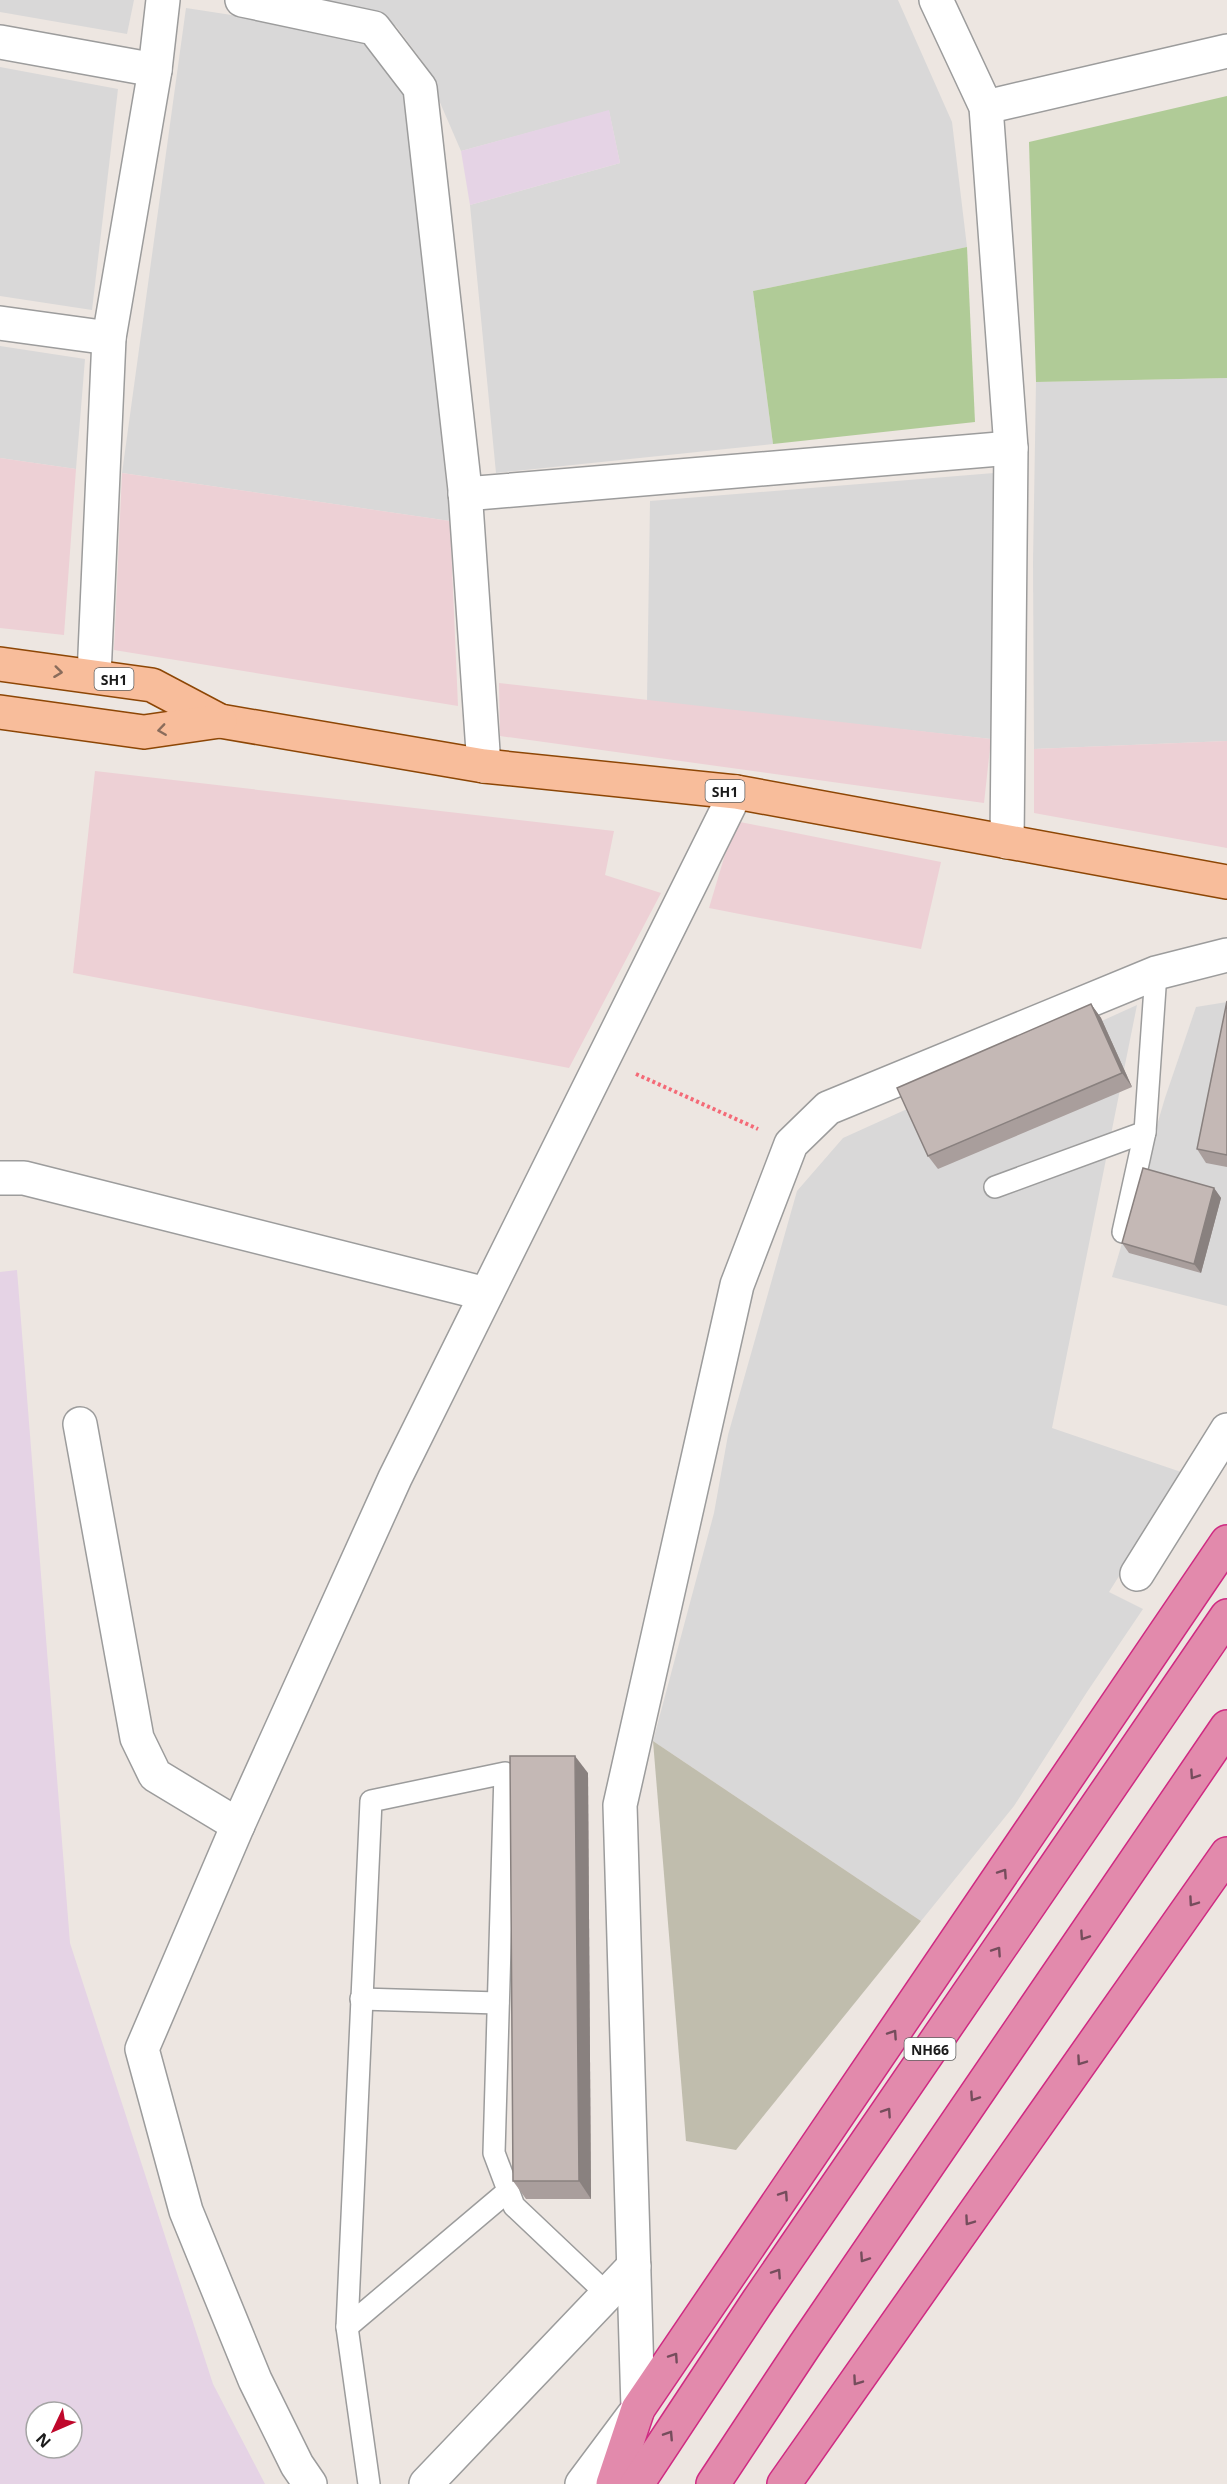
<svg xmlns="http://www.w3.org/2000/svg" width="1227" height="2484" font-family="'Noto Sans',sans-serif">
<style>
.residential{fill:#d9d8d8}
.commercial{fill:#edd0d5}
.industrial{fill:#e5d3e5;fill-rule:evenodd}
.construction{fill:#c0bdad}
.forest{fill:#b0cb97}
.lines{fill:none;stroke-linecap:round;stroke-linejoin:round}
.lane-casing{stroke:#9c9c9c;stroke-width:24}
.street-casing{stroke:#9c9c9c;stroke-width:36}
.primary-casing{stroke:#8d4605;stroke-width:36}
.highway-casing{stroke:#cf2a82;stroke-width:36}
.path{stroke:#f46a77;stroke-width:4;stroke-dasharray:3 3;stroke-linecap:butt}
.lane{stroke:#fff;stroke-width:21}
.street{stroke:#fff;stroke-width:33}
.primary{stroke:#f8bd9b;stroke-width:33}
.highway{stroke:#e28aac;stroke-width:33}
.wall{fill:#a99e9c}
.shaded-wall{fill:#89817f}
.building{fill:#c4b8b5;stroke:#89817f;stroke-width:1.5}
.oneway{stroke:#8a6c5b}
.oneway2{stroke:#754d5c}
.labels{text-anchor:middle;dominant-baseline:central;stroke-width:4.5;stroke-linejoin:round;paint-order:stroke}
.shield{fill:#fff;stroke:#5f5f5f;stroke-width:1.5}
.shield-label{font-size:14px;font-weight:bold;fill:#1b1b1b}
</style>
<rect width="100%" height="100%" fill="#ede6e1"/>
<g class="residential">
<polygon points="0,0 134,0 127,34 0,12"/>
<polygon points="310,0 898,0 952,122 967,247 753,291 773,444 496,473 470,205 620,163 609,111 461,151 422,61 396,26"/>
<polygon points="186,8 357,34 408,95 450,521 122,473"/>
<polygon points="0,67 118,89 92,310 0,296"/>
<polygon points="0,346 85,359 76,469 0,458"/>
<polygon points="1227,378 1227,741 1034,749 1033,563 1036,382"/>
<polygon points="994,473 991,739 647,702 650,501"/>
<polygon points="1227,1002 1227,1306 1112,1277 1165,1098 1196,1007"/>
<polygon points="1137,1005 1052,1428 1184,1473 1109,1592 1143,1609 1087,1692 1014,1806 921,1921 653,1741 714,1513 728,1435 797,1191 843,1138"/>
</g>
<g class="commercial">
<polygon points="0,458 76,469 64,635 0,628"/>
<polygon points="122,473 450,521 458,706 114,650"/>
<polygon points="499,683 991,739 984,803 500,736"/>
<polygon points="1227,741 1227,848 1034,813 1034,749"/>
<polygon points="95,771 614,831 605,875 661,893 569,1068 73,973"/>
<polygon points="735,821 941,862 921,949 709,908"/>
</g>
<g class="industrial">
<polygon points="609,110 620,163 470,205 461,151"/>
<path d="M17,1270L70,1943L213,2384L265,2484H0V1272ZM36,2412H72V2448H36Z"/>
</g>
<polygon class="construction" points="653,1741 921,1921 736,2150 686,2141"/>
<g class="forest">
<polygon points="1227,96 1227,378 1036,382 1029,142"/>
<polygon points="967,247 975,422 773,444 753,291"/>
</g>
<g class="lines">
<g class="lane-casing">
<g id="lane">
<polyline points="995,1187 1145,1132 1156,973"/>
<polyline points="1123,1232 1145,1132"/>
<polyline points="361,1999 498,2003"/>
<polyline points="508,2191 347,2327 371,1801 505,1773 494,2153 514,2206 607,2294"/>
<polyline points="347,2327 369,2484"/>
</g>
</g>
<g class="street-casing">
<g id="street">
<polyline points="242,0 374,28 420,88 465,490 484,766"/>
<polyline points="936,0 986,107 1011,448 1007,842"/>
<polyline points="0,42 155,70"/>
<polyline points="986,107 1227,51"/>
<polyline points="0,323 109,338"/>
<polyline points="465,494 1011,448"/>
<polyline points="94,676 109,338 155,70 163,0"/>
<polyline points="0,1178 24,1178 486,1294"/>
<polyline points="80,1424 137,1738 155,1775 238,1825"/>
<polyline points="1137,1574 1227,1430"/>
<polyline points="310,2484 297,2465 255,2380 186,2211 142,2049 238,1825 395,1478 736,792"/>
<polyline points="426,2484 634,2266"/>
<polyline points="582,2484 638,2409 620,1805 737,1285 791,1144 828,1108 1156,973 1227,955"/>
</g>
</g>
<g class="primary-casing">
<g id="primary">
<polyline points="0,664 152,685 220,721 484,766 736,792 1227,882"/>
<polyline points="0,712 144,732 220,721"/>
</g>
</g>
<g class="highway-casing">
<g id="highway">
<polyline points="613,2484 638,2409 1227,1542"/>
<polyline points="637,2484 758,2301 1227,1616"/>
<polyline points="713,2484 805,2345 1227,1727"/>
<polyline points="784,2484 1227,1854"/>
</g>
</g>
<polyline class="path" points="636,1074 758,1129"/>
<use href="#lane" class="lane"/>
<use href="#street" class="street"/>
<use href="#primary" class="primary"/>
<use href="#highway" class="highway"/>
</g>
<g class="wall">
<polygon points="1227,1001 1227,1167 1206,1163 1197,1149"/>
<polygon points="1091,1004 1101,1018 1132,1087 938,1169 928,1156"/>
<polygon points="1214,1188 1221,1198 1201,1273 1129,1253 1122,1243"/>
<polygon points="588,1773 591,2199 526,2199 513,2181"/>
</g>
<g class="shaded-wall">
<polygon points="1091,1004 1101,1018 1132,1087 1122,1073"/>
<polygon points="1214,1188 1221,1198 1201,1273 1194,1264"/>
<polygon points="575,1756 588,1773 591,2199 579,2181"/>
</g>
<g class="building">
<polygon points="1227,1001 1227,1155 1197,1149"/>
<polygon points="1091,1004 1122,1073 928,1156 897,1088"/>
<polygon points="1143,1168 1214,1188 1194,1264 1122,1243"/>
<polygon points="510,1756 575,1756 579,2181 513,2181"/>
</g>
<defs><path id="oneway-chevron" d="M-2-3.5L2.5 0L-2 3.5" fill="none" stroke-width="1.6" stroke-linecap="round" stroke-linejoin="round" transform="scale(1.5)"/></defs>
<g class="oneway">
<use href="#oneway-chevron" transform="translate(58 672) rotate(7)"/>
<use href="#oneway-chevron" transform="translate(162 730) rotate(172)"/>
</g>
<g class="oneway2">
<use href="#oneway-chevron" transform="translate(1194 1775) rotate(124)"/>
<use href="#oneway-chevron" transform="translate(1003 1873) rotate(-56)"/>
<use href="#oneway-chevron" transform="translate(1193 1902) rotate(125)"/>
<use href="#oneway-chevron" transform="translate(1084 1936) rotate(124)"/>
<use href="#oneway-chevron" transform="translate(997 1951) rotate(-56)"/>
<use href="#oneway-chevron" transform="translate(893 2034) rotate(-56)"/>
<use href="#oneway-chevron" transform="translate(1081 2061) rotate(125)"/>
<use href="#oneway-chevron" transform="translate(974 2097) rotate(124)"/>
<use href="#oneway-chevron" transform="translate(887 2112) rotate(-56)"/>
<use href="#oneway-chevron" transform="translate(784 2195) rotate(-56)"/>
<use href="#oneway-chevron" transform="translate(969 2221) rotate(125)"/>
<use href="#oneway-chevron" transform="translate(864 2258) rotate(124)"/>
<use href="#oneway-chevron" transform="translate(777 2273) rotate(-56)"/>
<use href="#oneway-chevron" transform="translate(674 2357) rotate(-56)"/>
<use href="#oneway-chevron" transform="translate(857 2381) rotate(125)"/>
<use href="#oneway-chevron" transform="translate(669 2435) rotate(-57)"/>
</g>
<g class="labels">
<g class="shield">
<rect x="94.5" y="668" width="39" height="22" rx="4.5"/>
<rect x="705.5" y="780" width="39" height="22" rx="4.5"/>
<rect x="904.5" y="2038" width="51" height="22" rx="4.5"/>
</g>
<g class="shield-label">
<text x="114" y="679">SH1</text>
<text x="725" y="791">SH1</text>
<text x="930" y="2049">NH66</text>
</g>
</g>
<g transform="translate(54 2430) rotate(226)"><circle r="28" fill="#ffffff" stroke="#a4a4a4" stroke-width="1.5"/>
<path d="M0-4.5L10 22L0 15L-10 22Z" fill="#bf072b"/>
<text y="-9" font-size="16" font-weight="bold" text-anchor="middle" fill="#1b1b1b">N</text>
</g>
</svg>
